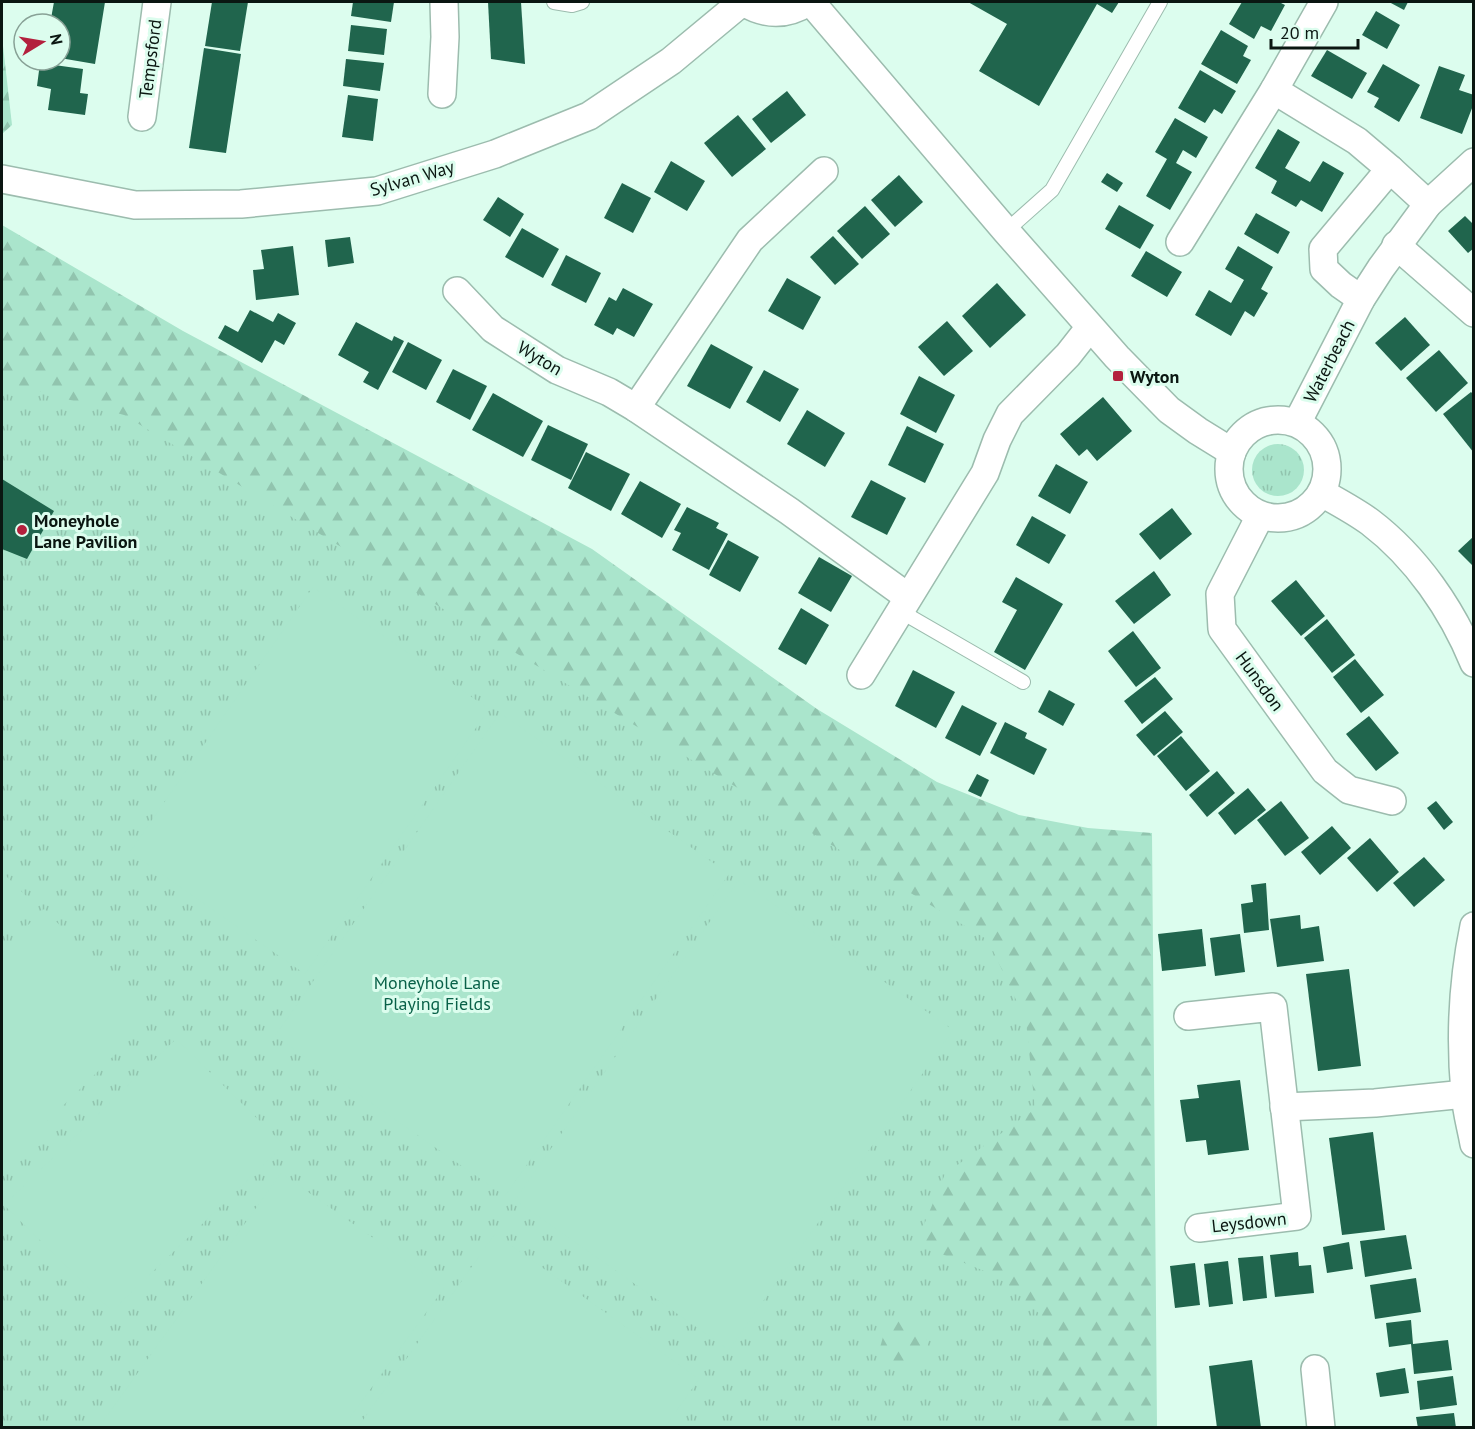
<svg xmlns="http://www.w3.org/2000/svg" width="1475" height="1429" font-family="'PT Sans',sans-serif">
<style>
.grass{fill:url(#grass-tufts)}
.forest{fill:url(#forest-firs)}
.pitch{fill:#aae5cc}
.building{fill:#20654d}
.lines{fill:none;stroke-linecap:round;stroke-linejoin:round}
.lane-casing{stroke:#9cbcae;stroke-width:16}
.street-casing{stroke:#9cbcae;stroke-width:30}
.lane{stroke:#fff;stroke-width:14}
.street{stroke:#fff;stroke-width:27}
.poi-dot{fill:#b3203d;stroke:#dcfdee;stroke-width:2}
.labels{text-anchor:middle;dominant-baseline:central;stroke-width:6;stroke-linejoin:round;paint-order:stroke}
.street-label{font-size:18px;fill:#0a1611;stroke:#dcfdee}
.poi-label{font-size:18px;font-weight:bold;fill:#0a1611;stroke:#dcfdee;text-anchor:start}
.park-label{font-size:18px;fill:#096148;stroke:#dcfdee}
</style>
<defs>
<pattern id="grass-tufts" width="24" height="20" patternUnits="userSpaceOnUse" patternTransform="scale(1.5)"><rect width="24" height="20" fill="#aae5cc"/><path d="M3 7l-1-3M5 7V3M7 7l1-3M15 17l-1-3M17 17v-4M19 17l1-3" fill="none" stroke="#91c4ae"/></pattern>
<pattern id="forest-firs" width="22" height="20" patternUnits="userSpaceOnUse" patternTransform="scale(1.5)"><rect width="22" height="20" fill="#aae5cc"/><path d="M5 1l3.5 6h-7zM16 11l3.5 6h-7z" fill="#91c4ae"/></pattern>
</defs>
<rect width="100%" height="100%" fill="#dcfdee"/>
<g class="grass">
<polygon points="2,288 1116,896 1127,1427 2,1427"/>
<circle cx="1278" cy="470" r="26"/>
</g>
<g class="forest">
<polygon points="2,37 12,125 2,134"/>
<polygon points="2,225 183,331 592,549 817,709 937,782 1019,815 1088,828 1152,833 1157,1427 1041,1427 1044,1318 1000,1277 916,1244 945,1174 1035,1109 1026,1021 988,940 124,415 2,381"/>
<polygon points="898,1315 923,1318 928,1347 909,1364 893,1363 879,1351 883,1337"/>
</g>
<g class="pitch">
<polygon points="313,587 489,709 305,974 130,852"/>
<polygon points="500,713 729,874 505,1196 275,1036"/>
<polygon points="2,872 28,898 2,924"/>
<polygon points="739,880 953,1030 729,1350 515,1200"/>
<polygon points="44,909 151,1019 2,1166 2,951"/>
<polygon points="176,1039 284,1145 112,1311 4,1205"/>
<polygon points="281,1173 444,1288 343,1427 99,1427"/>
<polygon points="495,1234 699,1379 665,1427 358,1427"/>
</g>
<g class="building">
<polygon points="54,2 105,2 95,64 60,58 60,24 50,24"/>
<polygon points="212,2 248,2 240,51 205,46"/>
<polygon points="353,2 394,2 391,22 351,16"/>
<polygon points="488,2 521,2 525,64 491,59"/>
<polygon points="968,2 1119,2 1112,13 1097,4 1039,106 979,71 1007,24"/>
<polygon points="1242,2 1279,2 1285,5 1271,31 1261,26 1254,39 1229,24"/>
<polygon points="1389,2 1408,2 1404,10"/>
<polygon points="1376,11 1400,25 1387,49 1362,35"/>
<polygon points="351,25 387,29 384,55 348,51"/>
<polygon points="1221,30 1248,46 1243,56 1251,60 1237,84 1201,64"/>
<polygon points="204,48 241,54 226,153 189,148"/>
<polygon points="1327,50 1367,73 1352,99 1311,76"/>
<polygon points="346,59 384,63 380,91 343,86"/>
<polygon points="40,63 83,69 80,93 88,94 85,115 48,110 51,89 37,86"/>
<polygon points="1383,64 1420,85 1399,122 1374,107 1379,98 1367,92"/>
<polygon points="1439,66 1465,75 1459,90 1474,95 1474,103 1462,134 1420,118"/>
<polygon points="1200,70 1236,91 1222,114 1214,109 1205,123 1178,108"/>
<polygon points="787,91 806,115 771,143 752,119"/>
<polygon points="348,95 378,99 373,141 342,137"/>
<polygon points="738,115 766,149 732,177 704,143"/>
<polygon points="1175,118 1208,137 1196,158 1183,150 1176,163 1192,172 1170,210 1146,196 1167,159 1155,152"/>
<polygon points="1278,129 1300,142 1285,168 1310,182 1323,161 1344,173 1322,212 1301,200 1296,207 1271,193 1277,181 1255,168"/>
<polygon points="671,161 705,181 687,211 654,192"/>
<polygon points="1107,173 1123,183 1117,192 1101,182"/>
<polygon points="899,175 923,202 895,227 871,200"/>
<polygon points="622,183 651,198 633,233 604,218"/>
<polygon points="498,197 524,214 510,237 483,220"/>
<polygon points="1119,205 1154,225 1140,249 1105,229"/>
<polygon points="865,206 890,234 862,259 837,231"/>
<polygon points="1256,213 1290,232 1278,254 1244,234"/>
<polygon points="1465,216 1474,225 1474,248 1468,253 1448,231"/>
<polygon points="522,228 559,249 543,278 505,257"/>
<polygon points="833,236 859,264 835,285 810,257"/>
<polygon points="350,237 354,263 328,267 325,240"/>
<polygon points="293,246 299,295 256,300 253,270 264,269 261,250"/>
<polygon points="1238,246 1273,267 1261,289 1268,293 1254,317 1245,311 1231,336 1195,315 1209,290 1231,303 1244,280 1225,269"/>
<polygon points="1146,251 1182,272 1167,297 1131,276"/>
<polygon points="566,255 601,273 586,303 551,285"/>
<polygon points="787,278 821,297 803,330 768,311"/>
<polygon points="997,283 1026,315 990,348 962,316"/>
<polygon points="623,288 653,304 634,337 617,328 613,335 594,325 609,297 616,301"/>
<polygon points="250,310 273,322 278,313 296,323 284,345 275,340 262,363 218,338 225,325 238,332"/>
<polygon points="1405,317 1430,345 1401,371 1375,343"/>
<polygon points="947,321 973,351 944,376 918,347"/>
<polygon points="356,322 392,341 394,336 404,341 378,390 363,382 369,372 338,355"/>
<polygon points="408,342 442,360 426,390 392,372"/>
<polygon points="711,344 753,367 730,409 687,386"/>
<polygon points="1439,350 1468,383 1436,412 1406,378"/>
<polygon points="453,369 487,386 470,420 436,402"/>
<polygon points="764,370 799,389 780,422 746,402"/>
<polygon points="919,376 955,395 936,433 900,414"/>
<polygon points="1471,392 1474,395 1474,453 1443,414"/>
<polygon points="493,393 543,421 523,457 472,430"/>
<polygon points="1103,397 1132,431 1097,461 1087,449 1079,456 1060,434"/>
<polygon points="807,410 845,433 825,467 787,444"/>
<polygon points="548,425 588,444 571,480 531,460"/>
<polygon points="907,426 944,444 925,483 888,465"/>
<polygon points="586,452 630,474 611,511 568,488"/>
<polygon points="1056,464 1088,482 1070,514 1038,496"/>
<polygon points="2,479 54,511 27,559 2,549"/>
<polygon points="871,480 906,498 887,535 851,517"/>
<polygon points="640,481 681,504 662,538 621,514"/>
<polygon points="687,507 719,523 716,528 728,534 709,570 672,550 681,533 674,530"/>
<polygon points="1172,508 1192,534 1160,560 1139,534"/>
<polygon points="1032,516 1066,535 1049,564 1016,545"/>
<polygon points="1474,536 1474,567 1458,551"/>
<polygon points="728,540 759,557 740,592 709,575"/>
<polygon points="819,557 852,576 831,612 798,593"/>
<polygon points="1154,571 1171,595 1134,624 1115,601"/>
<polygon points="1016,577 1063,604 1025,670 994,652 1017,610 1002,602"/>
<polygon points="1296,580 1325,616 1301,636 1271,601"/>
<polygon points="801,608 829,625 806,665 778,649"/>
<polygon points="1327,619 1355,655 1332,673 1304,638"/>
<polygon points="1133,631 1161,668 1136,687 1108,651"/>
<polygon points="1355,659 1384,695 1361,713 1333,677"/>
<polygon points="913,670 955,692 936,728 895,706"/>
<polygon points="1155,677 1173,699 1142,724 1124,701"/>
<polygon points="1049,690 1075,704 1063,726 1038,712"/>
<polygon points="962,705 997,723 980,756 945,738"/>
<polygon points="1165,711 1183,732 1154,756 1136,735"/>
<polygon points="1369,716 1399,753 1376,771 1346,734"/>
<polygon points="1005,722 1027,733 1025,738 1047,749 1034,775 990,753"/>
<polygon points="1181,736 1210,771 1186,791 1157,756"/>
<polygon points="1217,771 1235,793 1207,817 1189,795"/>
<polygon points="977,774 989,780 981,797 968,791"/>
<polygon points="1248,788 1266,810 1235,835 1218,813"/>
<polygon points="1281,801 1309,838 1285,856 1257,820"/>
<polygon points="1436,801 1453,822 1444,830 1427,808"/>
<polygon points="1332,826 1351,848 1320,875 1301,852"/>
<polygon points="1370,838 1399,872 1377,892 1347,858"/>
<polygon points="1424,857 1445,880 1414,907 1393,883"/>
<polygon points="1266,883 1269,930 1244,933 1241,904 1253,902 1251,885"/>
<polygon points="1300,915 1301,929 1319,926 1324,961 1277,967 1270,919"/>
<polygon points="1202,929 1206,966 1162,971 1158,934"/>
<polygon points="1240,934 1245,972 1215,976 1210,938"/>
<polygon points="1349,969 1361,1066 1318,1071 1306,974"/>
<polygon points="1240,1080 1249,1150 1208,1155 1206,1140 1186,1142 1180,1100 1199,1098 1197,1085"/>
<polygon points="1373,1132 1385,1230 1342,1235 1329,1138"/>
<polygon points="1406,1235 1412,1269 1365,1277 1360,1241"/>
<polygon points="1349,1242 1353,1269 1327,1273 1323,1247"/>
<polygon points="1298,1252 1299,1266 1311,1265 1314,1293 1275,1297 1270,1255"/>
<polygon points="1263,1256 1267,1298 1243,1301 1238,1258"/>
<polygon points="1228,1261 1233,1304 1209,1307 1204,1264"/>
<polygon points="1195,1263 1200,1305 1175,1308 1170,1266"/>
<polygon points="1416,1278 1421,1312 1375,1319 1370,1285"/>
<polygon points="1411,1320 1413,1344 1448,1340 1452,1370 1414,1374 1411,1344 1389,1347 1386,1323"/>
<polygon points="1252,1360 1261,1428 1217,1428 1209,1366"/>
<polygon points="1405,1368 1409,1393 1380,1397 1376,1373"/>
<polygon points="1453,1376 1457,1405 1420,1410 1417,1381"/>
<polygon points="1454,1413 1456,1428 1418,1428 1416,1417"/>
</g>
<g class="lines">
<g class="lane-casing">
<g id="lane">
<polyline points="554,2 572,5 582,2"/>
<polyline points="1006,231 1052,190 1160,2"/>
<polyline points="900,611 1023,682"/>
</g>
</g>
<g class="street-casing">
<g id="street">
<path d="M743,2C766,16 786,16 808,2"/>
<polyline points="811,2 1006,231 1117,357 1169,410 1198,431 1232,452"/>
<polyline points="1274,90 1357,141 1390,169"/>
<polyline points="442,94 445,37 444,2"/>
<polyline points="142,117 157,2"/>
<polyline points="2,179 135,205 241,204 377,191 495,154 589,116 671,61 742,2"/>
<polyline points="1180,242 1274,90 1324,2"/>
<polyline points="1396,245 1474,313"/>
<polyline points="457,291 493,329 557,370 609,392 636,408 789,511 908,597"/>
<polyline points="1361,299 1341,285 1324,269 1323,249 1390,169 1428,204"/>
<polyline points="636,408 750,240 824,171"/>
<circle cx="1278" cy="469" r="49"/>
<polyline points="1297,423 1361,299 1381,268 1428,204 1474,162"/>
<path d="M1322,493C1338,502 1355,511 1370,522C1416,557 1452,609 1474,663"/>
<polyline points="1260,516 1220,594 1222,629 1325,771 1349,790 1392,801"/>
<polyline points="861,675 985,473 997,440 1010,414 1068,355 1090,327"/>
<path d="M1474,926C1463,979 1460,1039 1465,1093C1466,1110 1471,1127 1474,1144"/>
<polyline points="1188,1016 1273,1007 1297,1216 1199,1228"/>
<polyline points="1284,1107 1375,1103 1465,1094"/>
<polyline points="1315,1369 1321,1428"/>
</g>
</g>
<use href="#lane" class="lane"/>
<use href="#street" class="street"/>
</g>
<g class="poi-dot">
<rect x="1112" y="370" width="12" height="12" rx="3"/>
<circle cx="22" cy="530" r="6"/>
</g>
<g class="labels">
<g class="street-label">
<text transform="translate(150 59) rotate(-83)">Tempsford</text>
<text transform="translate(412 178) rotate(-16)">Sylvan Way</text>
<text transform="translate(540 358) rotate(31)">Wyton</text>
<text transform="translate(1329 361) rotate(-63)">Waterbeach</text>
<text transform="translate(1260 681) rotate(54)">Hunsdon</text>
<text transform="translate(1249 1222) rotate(-6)">Leysdown</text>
</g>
<g class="poi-label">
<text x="1130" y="376">Wyton</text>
<text x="34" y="520">Moneyhole<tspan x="34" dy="21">Lane Pavilion</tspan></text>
</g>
<g class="park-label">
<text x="437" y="982">Moneyhole Lane<tspan x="437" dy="21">Playing Fields</tspan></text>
</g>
</g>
<rect width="1475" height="1429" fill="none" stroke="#0a1611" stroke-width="6"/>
<g transform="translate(42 42) rotate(79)"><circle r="28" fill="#dcfdee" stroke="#88a196" stroke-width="1.5"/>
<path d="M0-4.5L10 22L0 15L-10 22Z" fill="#b3203d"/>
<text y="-9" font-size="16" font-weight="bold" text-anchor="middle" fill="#0a1611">N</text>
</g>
<path d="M1271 39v9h87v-9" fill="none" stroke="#0a1611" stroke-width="3"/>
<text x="1280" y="39" font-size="18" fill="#0a1611" stroke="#dcfdee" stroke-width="4.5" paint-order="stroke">20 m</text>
</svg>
